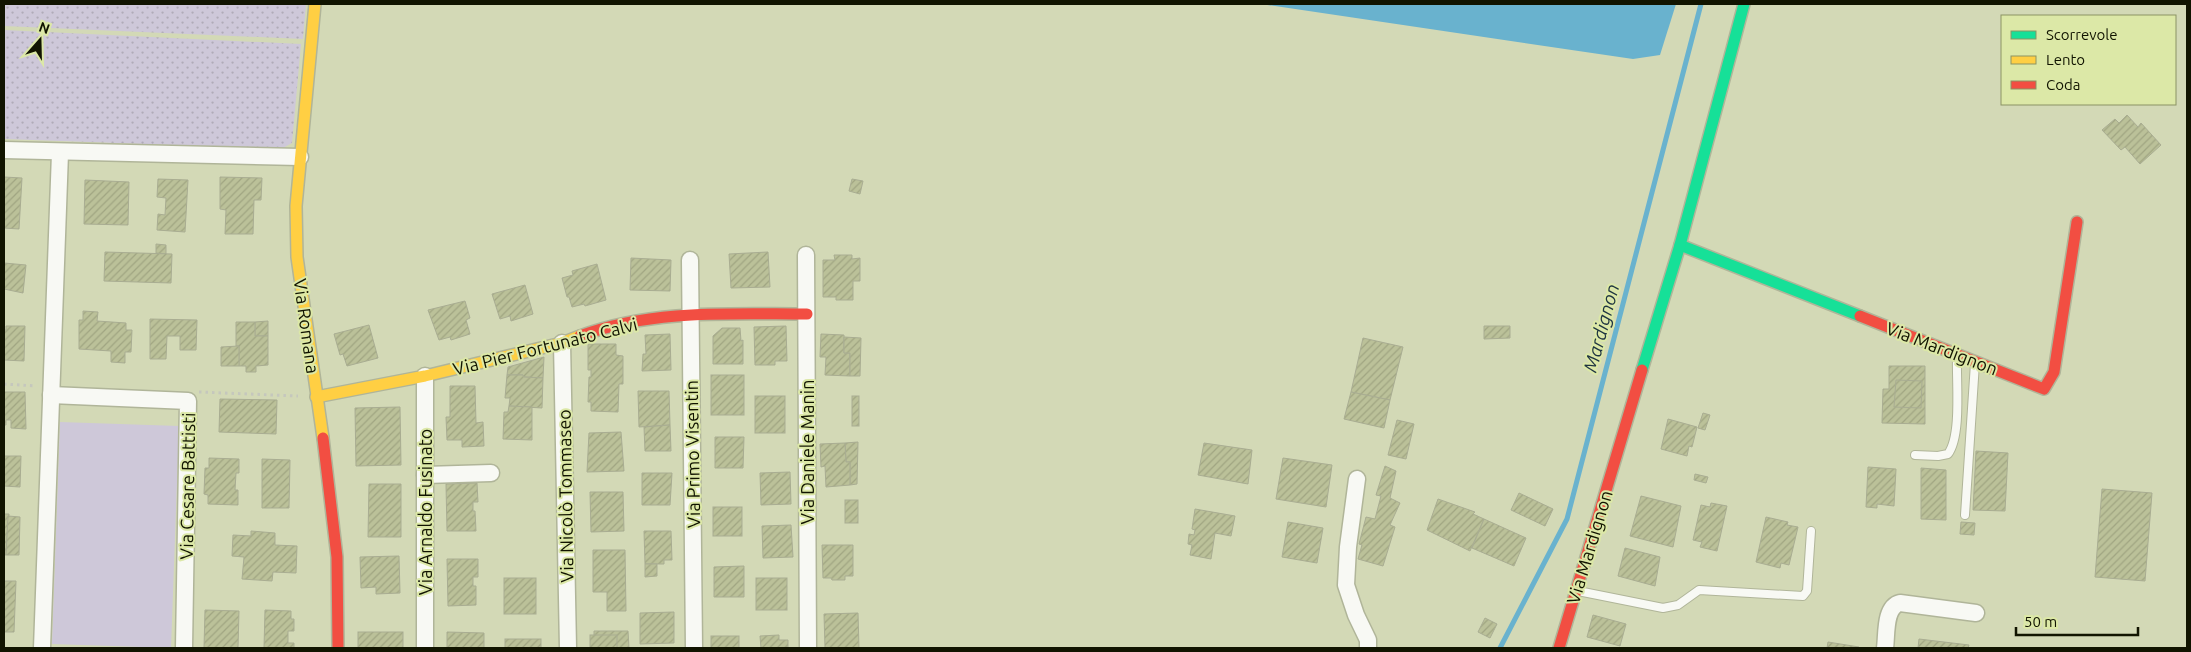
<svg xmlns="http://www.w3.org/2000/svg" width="2191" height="652" font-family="Ubuntu,sans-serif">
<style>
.grass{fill:url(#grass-dots)}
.green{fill:#cec8d9}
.water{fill:#69b2ce}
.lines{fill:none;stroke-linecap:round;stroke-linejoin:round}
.stream{stroke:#69b2ce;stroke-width:5}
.building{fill:url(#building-hatch);stroke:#a9ad92}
.lane-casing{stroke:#b0b599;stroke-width:10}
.street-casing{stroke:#b0b599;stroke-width:19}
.fast-casing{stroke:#b0b599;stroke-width:14}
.slow-casing{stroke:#b0b599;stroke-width:14}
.jam-casing{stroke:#b0b599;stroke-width:14}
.path{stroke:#c5c7bd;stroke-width:3;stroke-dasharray:2.5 4;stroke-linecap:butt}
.lane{stroke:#f8f9f4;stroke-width:8}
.street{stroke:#f8f9f4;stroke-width:16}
.fast{stroke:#16e098;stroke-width:11}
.slow{stroke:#ffcf43;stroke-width:11}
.jam{stroke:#f24e42;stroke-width:11}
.labels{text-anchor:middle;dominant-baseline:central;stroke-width:4;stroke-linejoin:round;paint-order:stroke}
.street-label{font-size:18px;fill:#111400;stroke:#dce8a7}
.water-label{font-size:19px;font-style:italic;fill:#1e3441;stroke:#dce8a7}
</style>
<defs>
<pattern id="grass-dots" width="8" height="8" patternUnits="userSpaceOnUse" patternTransform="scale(1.25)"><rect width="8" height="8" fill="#cec8d9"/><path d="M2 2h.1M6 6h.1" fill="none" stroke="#b0abb8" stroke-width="1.8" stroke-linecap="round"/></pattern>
<pattern id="building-hatch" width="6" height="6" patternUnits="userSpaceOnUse" patternTransform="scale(1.25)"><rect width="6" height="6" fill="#bbc199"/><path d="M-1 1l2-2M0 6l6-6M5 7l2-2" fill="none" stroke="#a0a582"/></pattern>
</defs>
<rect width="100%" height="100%" fill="#d3d9b6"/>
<g class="grass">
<polygon points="4,4 306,4 303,39 4,26"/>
<polygon points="4,30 301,44 292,143 281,149 4,139"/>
</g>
<polygon class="green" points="60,422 179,426 171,648 52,644"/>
<polygon class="water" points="1261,4 1676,4 1660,55 1633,59"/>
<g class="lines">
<polyline class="stream" points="1500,648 1567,519 1701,4"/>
</g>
<g class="building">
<polygon points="2127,115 2138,127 2141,123 2161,145 2140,164 2125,147 2121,150 2102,130 2115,119 2119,123"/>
<polygon points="4,177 22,178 19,229 4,228"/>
<polygon points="220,177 262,178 261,200 254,200 253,234 225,234 226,210 220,209"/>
<polygon points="158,179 188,180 185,232 157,230 158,214 165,215 166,198 157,197"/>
<polygon points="852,179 863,181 860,194 849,191"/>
<polygon points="85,180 129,182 128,225 84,224"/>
<polygon points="156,244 166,245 166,254 156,253"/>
<polygon points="105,252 172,254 171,283 104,281"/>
<polygon points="768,252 770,287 731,288 729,254"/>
<polygon points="834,255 852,255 852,259 860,258 860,281 853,281 853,300 836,300 836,297 823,297 823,260 835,260"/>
<polygon points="631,258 671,260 670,291 630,290"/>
<polygon points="4,263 26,265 23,293 4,289"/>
<polygon points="597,264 606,300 585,306 584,304 572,307 569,297 567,297 562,278 573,275 572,271"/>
<polygon points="525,285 533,314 511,321 510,316 500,319 492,294"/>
<polygon points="465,301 470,318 466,320 470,334 451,340 450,337 439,340 428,310"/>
<polygon points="83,311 98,312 97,321 126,323 126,330 132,330 131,352 125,352 125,363 111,362 111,351 79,349 79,320 83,320"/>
<polygon points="150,319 197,320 196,350 180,350 180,336 167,336 166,359 150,359"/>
<polygon points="268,321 268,336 255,336 255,322"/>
<polygon points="236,322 255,322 255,336 268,336 268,365 256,366 256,372 246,372 246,366 239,366 239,346 236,346"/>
<polygon points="369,325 378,358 347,366 343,354 340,355 334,334"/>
<polygon points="6,326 25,326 24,361 4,360 4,330 6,330"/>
<polygon points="786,326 787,361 775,361 775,365 755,365 754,327"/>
<polygon points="1484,326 1510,326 1510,338 1484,339"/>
<polygon points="722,328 740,328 741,341 743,340 743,364 713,364 713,336"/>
<polygon points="670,334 671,370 642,371 643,354 646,354 645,335"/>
<polygon points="821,334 844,335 844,353 850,353 850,376 825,375 826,357 820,357"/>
<polygon points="844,337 861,338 860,376 850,376 850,353 844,353"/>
<polygon points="1363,338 1403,347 1390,400 1351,392"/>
<polygon points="588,344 616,344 616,355 623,356 623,384 619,384 618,412 591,411 591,402 588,402 589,377 591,377 591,370 588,370"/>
<polygon points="239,346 239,366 221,366 221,347"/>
<polygon points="544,357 543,378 524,377 523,375 507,375 508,367"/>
<polygon points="1889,366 1925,366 1925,424 1882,423 1883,389 1889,389"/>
<polygon points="507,375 523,375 524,377 543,378 542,408 509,406 510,398 505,398"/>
<rect x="711" y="375" width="33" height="40"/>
<polygon points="1896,380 1922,381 1921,408 1894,407"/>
<polygon points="450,386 475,386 476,423 483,422 484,446 462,447 462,440 447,440 446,417 450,417"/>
<polygon points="638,391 669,391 670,425 639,427"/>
<polygon points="4,392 25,392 26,429 11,428 11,420 6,420 6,425 4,425"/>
<polygon points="1351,392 1390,400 1384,428 1344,419"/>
<rect x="755" y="396" width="30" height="37"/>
<rect x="852" y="396" width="7" height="30"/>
<polygon points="220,399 277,400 276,434 219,432"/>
<polygon points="509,406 532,407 532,440 503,439 504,412 508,412"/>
<polygon points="400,407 401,465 356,466 355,408"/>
<polygon points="1703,413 1710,415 1705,430 1698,428"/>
<polygon points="1668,419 1697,427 1692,447 1689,446 1687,456 1661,449"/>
<polygon points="1397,420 1414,424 1406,459 1388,455"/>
<polygon points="670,425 671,451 645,451 644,427"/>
<polygon points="621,432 624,471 587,472 589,433"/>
<polygon points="715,437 744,437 743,468 715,468"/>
<polygon points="858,442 857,484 850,485 850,462 846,462 845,443"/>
<polygon points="845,443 846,462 850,462 850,485 826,487 825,466 821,467 820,444"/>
<polygon points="1204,443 1252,450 1248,484 1198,475"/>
<polygon points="1976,451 2008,453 2005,511 1973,510"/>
<polygon points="4,456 21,456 20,487 4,486"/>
<polygon points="209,458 239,459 239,473 236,473 235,490 238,490 238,505 208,504 208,495 204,494 205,468 209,468"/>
<polygon points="1283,458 1332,465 1326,507 1276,499"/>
<polygon points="262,459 290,460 289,508 262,508"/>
<polygon points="1385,466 1396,471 1390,498 1400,503 1390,525 1395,527 1383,566 1358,559 1362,545 1359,544 1366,517 1375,519 1381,496 1376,495"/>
<polygon points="1868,467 1896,469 1894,506 1877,504 1877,508 1866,507"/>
<polygon points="1921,468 1946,470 1946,520 1921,519"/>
<polygon points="790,472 791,504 761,505 760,473"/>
<polygon points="642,473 672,473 670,505 642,505"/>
<polygon points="1695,474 1708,477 1706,483 1694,480"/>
<polygon points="477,483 478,502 473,502 473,511 475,511 476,531 447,531 446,484"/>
<polygon points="369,484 401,484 401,537 368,537"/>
<polygon points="2102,489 2152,493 2145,581 2095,577"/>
<polygon points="590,492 623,492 624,531 591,532"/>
<polygon points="1519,493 1553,509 1545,526 1511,510"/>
<polygon points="1641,496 1681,506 1673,547 1630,536"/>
<polygon points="1438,499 1475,512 1473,514 1484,519 1470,551 1427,530"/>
<rect x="845" y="500" width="13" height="23"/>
<polygon points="1711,503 1727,506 1717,551 1700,547 1702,542 1693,540 1701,505 1710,507"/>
<rect x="713" y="507" width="29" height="29"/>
<polygon points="1195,509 1235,516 1231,536 1215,533 1211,559 1190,555 1192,545 1188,544 1189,534 1194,535 1195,530 1192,529"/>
<polygon points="4,514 9,514 6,555 4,555"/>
<polygon points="8,516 20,517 19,555 6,555"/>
<polygon points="1766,517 1788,522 1787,525 1798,527 1789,565 1781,563 1780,568 1756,562"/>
<polygon points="1484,519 1526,538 1514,566 1472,548"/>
<polygon points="1288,522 1323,528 1317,563 1282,557"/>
<polygon points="1961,522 1975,523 1974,535 1960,534"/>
<polygon points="791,525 793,557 763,558 762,526"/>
<polygon points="251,531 275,533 275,545 297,546 296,573 273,572 272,581 242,579 244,557 232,556 233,535 251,536"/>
<polygon points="644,531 671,531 672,560 664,560 664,564 645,564"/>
<polygon points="822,545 853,545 853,576 845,576 845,580 832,580 831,578 823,578"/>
<polygon points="1625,548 1660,557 1655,586 1618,576"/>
<polygon points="593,550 625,550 626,611 607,611 607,592 593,592"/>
<polygon points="399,556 400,593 376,594 376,587 361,588 360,557"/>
<polygon points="447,559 478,559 478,577 473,577 473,586 476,586 476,605 448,606"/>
<polygon points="645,564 657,564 657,576 645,577"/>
<polygon points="744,566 744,597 714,597 714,567"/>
<rect x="504" y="578" width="32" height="36"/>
<rect x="756" y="578" width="31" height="32"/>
<polygon points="4,581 16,581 14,632 4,632"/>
<polygon points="205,610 239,611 238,648 204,648"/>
<polygon points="265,610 291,611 291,619 294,619 294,631 288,631 288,643 294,643 294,648 264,648"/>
<polygon points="674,612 674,643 640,644 640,613"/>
<polygon points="858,613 859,648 825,648 824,614"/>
<polygon points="1593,615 1626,624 1620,646 1587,637"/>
<polygon points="1485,618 1497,624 1490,638 1478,632"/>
<polygon points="594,631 628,631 629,648 594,648"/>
<rect x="358" y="632" width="45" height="16"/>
<polygon points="447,632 484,633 484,648 447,648"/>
<rect x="590" y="635" width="27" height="13"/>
<polygon points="779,635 779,640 788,640 788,648 761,648 760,636"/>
<rect x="711" y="636" width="28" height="12"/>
<rect x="505" y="639" width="36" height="9"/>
<polygon points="1919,639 1969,645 1968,648 1918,648"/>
<polygon points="1828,642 1859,647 1859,648 1827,648"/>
</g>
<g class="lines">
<g class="lane-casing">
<g id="lane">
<path d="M1915,455L1938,456L1948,454C1962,435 1956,381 1957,356"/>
<polyline points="1965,515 1975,363"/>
<polyline points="1578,591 1663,608 1678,605 1699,590 1803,596 1807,591 1811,531"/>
</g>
</g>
<g class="street-casing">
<g id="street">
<polyline points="4,150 300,157"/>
<polyline points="806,255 808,648"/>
<polyline points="690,260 694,648"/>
<polyline points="562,343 568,648"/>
<polyline points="425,376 425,648"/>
<polyline points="51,395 188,401 184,648"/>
<polyline points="425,475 491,473"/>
<polyline points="1357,479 1348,547 1346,585 1356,615 1368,640 1368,648"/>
<polyline points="42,648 60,153"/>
<path d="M1885,648C1887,635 1884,607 1900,603L1976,613"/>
</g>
</g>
<g class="fast-casing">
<g id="fast">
<polyline points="1680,245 1860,316"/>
<polyline points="1642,370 1680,245 1744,4"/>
</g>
</g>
<g class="slow-casing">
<g id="slow">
<polyline points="315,4 296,206 297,257 323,438"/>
<polyline points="316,397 425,376 562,343 580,336"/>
</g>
</g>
<g class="jam-casing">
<g id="jam">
<polyline points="1860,316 2044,389 2054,372 2077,222"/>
<path d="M580,336C652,309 731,314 807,314"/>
<polyline points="323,438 337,557 338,648"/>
<polyline points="1559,648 1642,370"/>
</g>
</g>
<g class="path">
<polyline points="4,384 36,386"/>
<polyline points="199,392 298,396"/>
</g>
<use href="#lane" class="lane"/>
<use href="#street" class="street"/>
<use href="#fast" class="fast"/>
<use href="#slow" class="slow"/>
<use href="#jam" class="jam"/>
</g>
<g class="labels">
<g class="street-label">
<text transform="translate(307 326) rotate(82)">Via Romana</text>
<text transform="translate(545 346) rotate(-14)">Via Pier Fortunato Calvi</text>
<text transform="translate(1942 348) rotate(21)">Via Mardignon</text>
<text transform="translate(807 452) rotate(-90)">Via Daniele Manin</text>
<text transform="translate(692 454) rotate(-91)">Via Primo Visentin</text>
<text transform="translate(187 486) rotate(-89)">Via Cesare Battisti</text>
<text transform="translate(565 496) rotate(-91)">Via Nicolò Tommaseo</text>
<text transform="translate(425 512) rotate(-90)">Via Arnaldo Fusinato</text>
<text transform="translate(1589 547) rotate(-73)">Via Mardignon</text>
</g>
<g class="water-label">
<text transform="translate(1601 328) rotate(-75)">Mardignon</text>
</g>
</g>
<rect width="2191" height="652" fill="none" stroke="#111400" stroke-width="10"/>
<rect x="2001" y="15" width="175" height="90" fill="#dce8a7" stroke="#8b9364"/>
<rect x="2011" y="31" width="25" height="8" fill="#16e098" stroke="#8b9364"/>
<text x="2046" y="40" font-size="15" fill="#111400">Scorrevole</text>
<rect x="2011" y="56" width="25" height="8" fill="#ffcf43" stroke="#8b9364"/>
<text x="2046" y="65" font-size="15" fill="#111400">Lento</text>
<rect x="2011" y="81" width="25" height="8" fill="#f24e42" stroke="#8b9364"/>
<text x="2046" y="90" font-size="15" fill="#111400">Coda</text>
<g transform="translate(40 40) rotate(20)" stroke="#dce8a7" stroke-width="4" paint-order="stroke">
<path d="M0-4L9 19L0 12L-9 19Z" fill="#111400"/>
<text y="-8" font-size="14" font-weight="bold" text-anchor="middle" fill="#111400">N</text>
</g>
<path d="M2016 627v8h122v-8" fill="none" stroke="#111400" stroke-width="2.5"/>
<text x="2024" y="627" font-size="15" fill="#111400" stroke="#dce8a7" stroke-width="4" paint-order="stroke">50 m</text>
</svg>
